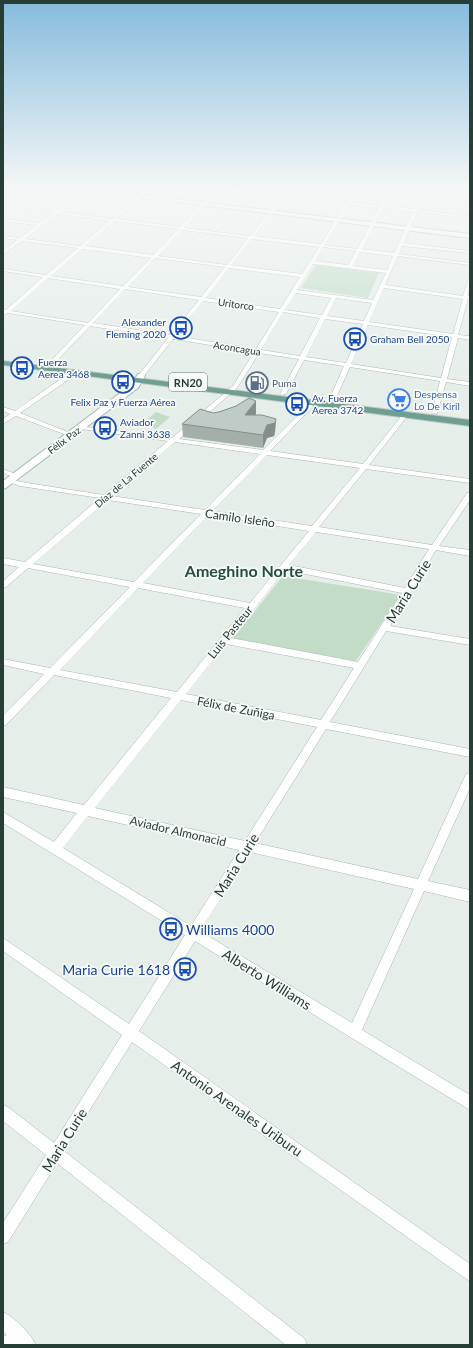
<svg xmlns="http://www.w3.org/2000/svg" width="473" height="1348" font-family="Lato,sans-serif">
<style>
.green{fill:#c2dcc8}
.lines{fill:none;stroke-linecap:round;stroke-linejoin:round}
.minor-casing{stroke:#a9b6b1;stroke-width:1}
.secondary-casing{stroke:#a6b8b1;stroke-width:2}
.primary-casing{stroke:#c3c9c7;stroke-width:2}
.minor{fill:#fff;fill-rule:evenodd}
.secondary{fill:#fff;fill-rule:evenodd}
.primary{fill:#6f9f91;fill-rule:evenodd}
.wall{fill:#a4afaa}
.shaded-wall{fill:#868e8b}
.building{fill:#bfcbc6;stroke:#868e8b}
.labels{text-anchor:middle;dominant-baseline:central;stroke-width:3.5;stroke-linejoin:round;paint-order:stroke}
.far-street-label{font-size:10px;fill:#273e37;stroke:#f7faf8}
.far-transit-label{font-size:10px;fill:#164399;stroke:#f7faf8;text-anchor:start}
.far-service-label{font-size:10px;fill:#4e5e75;stroke:#f7faf8;text-anchor:start}
.far-shop-label{font-size:10px;fill:#366cbe;stroke:#f7faf8;text-anchor:start}
.shield{fill:#f7faf8;stroke:#657671;stroke-width:1}
.shield-label{font-size:11px;font-weight:bold;fill:#273e37}
.street-label{font-size:12px;fill:#273e37;stroke:#f7faf8}
.near-street-label{font-size:14px;fill:#273e37;stroke:#f7faf8}
.near-transit-label{font-size:14px;fill:#164399;stroke:#f7faf8;text-anchor:start}
.district-label{font-size:16px;font-weight:bold;fill:#244f43;stroke:#f7faf8}
</style>
<rect width="100%" height="100%" fill="#e6eeea"/>
<g class="green">
<polygon points="316,265 379,273 368,298 301,288"/>
<polygon points="156,412 170,417 156,429 142,424"/>
<polygon points="283,576 401,595 355,662 233,638"/>
</g>
<g class="lines">
<g class="minor-casing">
<g id="minor">
<path d="M87,187H92L60,212L112,219L148,187H153L116,219L180,227L216,190L200,187H223L283,195L289,187H293L287,195L347,202L356,187H360L351,202L380,206L388,191L363,187L389,189L394,187L393,189L422,192L424,187H428L425,193L470,198V200L424,195L418,210L470,216V218L417,212L404,243L470,251V253L402,246L399,254L470,263V265L398,256L385,285L463,296L468,280L470,279L468,296H470V300L468,299L458,335L470,336V340L458,338L447,379L470,382V386L446,382L437,414L432,413L440,381L350,367L335,400L332,402L329,400L344,366L304,360L286,394L281,395L280,394L299,359L259,353L237,388L179,439L263,450L311,402L313,401L316,403L315,404L270,451L363,464L403,414L405,413L408,415L369,465L470,479V483L366,469L319,527L432,545L467,493H470V500L439,546L470,550V556L436,550L390,626L470,639V645L386,631L330,722L470,749V757L326,729L255,843L418,879L466,774L470,773V788L428,881L470,890V902L424,891L362,1030L470,1095V1110L350,1037L195,941L139,1031L470,1264V1281L465,1278L132,1042L64,1151L305,1339L307,1345H286L57,1163L8,1242L3,1244V1223L46,1155L3,1121V1105L8,1107L54,1143L122,1035L3,951V938L129,1024L185,935L3,823V812L54,842L77,813L3,797V787L84,805L171,698L54,675L6,725L3,726V716L44,674L3,665V659L50,668L130,587L28,568L6,587L3,588V581L19,567L3,564V558L25,562L100,498L20,486L6,481L10,479L21,482L104,495L168,441L81,429L79,428V426L172,438L233,386L254,352L173,339L143,377L141,378L138,376L168,338L90,326L48,370H44V368L85,325L8,313L3,315V309L6,310L43,277L3,271V269L46,275L78,248L22,241L3,254V251L17,240L3,238V236L20,238L37,225L3,221V219L40,223L55,212L3,205V203L57,210L71,200L3,191V189L73,198ZM220,190L281,197L250,236L184,228ZM392,191L421,195L414,209L384,206ZM285,197L345,204L321,244L254,236ZM349,205L379,208L357,249L325,245ZM383,208L413,212L394,253L362,249ZM57,214L109,221L80,246L25,239ZM114,221L178,229L153,255L85,246ZM182,230L248,238L227,265L158,256ZM252,239L319,247L302,274L231,265ZM323,247L356,251L348,265L315,261ZM82,249L151,258L123,286L51,276ZM360,252L393,256L387,270L353,266ZM155,258L225,267L201,297L128,287ZM313,264L386,273L373,300L297,290ZM229,268L300,277L280,309L206,298ZM48,278L120,289L88,323L11,311ZM384,288L463,299L453,334L369,322ZM125,289L199,300L170,335L93,323ZM296,293L331,298L322,315L285,310ZM336,298L372,303L364,321L327,316ZM203,301L279,312L256,349L175,336ZM283,312L320,318L300,356L261,350ZM325,319L363,324L346,363L306,357ZM368,325L452,337L441,378L351,364ZM175,442L260,454L205,510L112,496ZM267,455L360,468L312,526L212,511ZM108,500L201,514L134,582L33,564ZM208,515L309,531L250,603L143,583ZM316,532L429,549L405,588L289,565ZM285,570L402,593L358,662L231,638ZM138,588L245,608L177,692L60,670ZM226,644L354,668L321,720L186,694ZM181,700L317,727L245,841L95,808ZM88,816L239,850L191,926L63,848ZM250,852L414,889L352,1023L200,931Z"/>
<polygon points="72,371 77,372 68,380 20,413 73,434 73,436 69,436 16,416 3,424 3,419 10,414 3,411 3,407 15,411"/>
<polygon points="3,469 18,475 19,476 16,478 3,473"/>
<path d="M3,1312C13,1316 32,1335 36,1345H3V1337L7,1335L3,1331Z"/>
</g>
</g>
<g class="secondary-casing">
<g id="secondary">
<polygon points="54,187 73,187 470,234 470,238"/>
<polygon points="138,374 144,374 145,376 138,388 6,488 3,489 3,481 132,384"/>
</g>
</g>
<g class="primary-casing">
<polygon id="primary" points="3,361 470,420 470,426 3,365"/>
</g>
<use href="#minor" class="minor"/>
<use href="#secondary" class="secondary"/>
<use href="#primary" class="primary"/>
</g>
<polygon class="wall" points="236,406 256,414 255,415 276,419 275,432 274,436 267,438 263,448 183,437 182,424 213,413 219,412"/>
<g class="shaded-wall">
<polygon points="256,401 256,414 245,429 245,415"/>
<polygon points="276,419 275,432 274,436 267,438 263,448 263,435 267,425"/>
</g>
<polygon class="building" points="249,398 256,401 245,415 262,415 276,419 275,423 267,425 263,435 182,424 200,409 213,413 219,412 236,406"/>
<linearGradient id="sky" x2="0" y2="1"><stop stop-color="#86bbdd"/><stop offset="0.5" stop-color="#f4f7f6"/><stop offset="1" stop-color="#f4f7f6" stop-opacity="0"/></linearGradient>
<rect width="473" height="376" fill="url(#sky)"/>
<defs>
<g id="bus-ring" transform="scale(1.15)"><circle r="9.5" fill="#f7faf8" stroke="#1a4fb4" stroke-width="1.5"/><path d="M-5-6H5V4H4V6H2V4H-2V6H-4V4H-5ZM-3.5-4V0h7V-4ZM-3.5 1.2v1.5H-2V1.2ZM2 1.2v1.5H3.5V1.2Z" fill="#1a4fb4"/></g>
<g id="fuel-ring" transform="scale(1.15)"><circle r="9.5" fill="#f7faf8" stroke="#5c6f8a" stroke-width="1.5"/><path d="M-5.5-6h7V0h2V4h1.3V-2.5L3-4.5l.8-.8L6-3V5H2.5V1h-1V6h-7ZM-4.2-4.7v3.2H.2V-4.7Z" fill="#5c6f8a"/></g>
<g id="supermarket-ring" transform="scale(1.15)"><circle r="9.5" fill="#f7faf8" stroke="#3f7fe0" stroke-width="1.5"/><path d="M-6-5.5h2.5l.6 2H6L4.5 2H-2.5L-4.4-4H-6ZM-1.5 3.2a1.3 1.3 0 1 0 .1 0ZM3 3.2a1.3 1.3 0 1 0 .1 0Z" fill="#3f7fe0"/></g>
</defs>
<g fill-rule="evenodd">
<use href="#bus-ring" x="181" y="328"/>
<use href="#bus-ring" x="355" y="339"/>
<use href="#bus-ring" x="22" y="368"/>
<use href="#bus-ring" x="123" y="382"/>
<use href="#fuel-ring" x="257" y="383"/>
<use href="#supermarket-ring" x="399" y="400"/>
<use href="#bus-ring" x="297" y="404"/>
<use href="#bus-ring" x="105" y="428"/>
<use href="#bus-ring" x="171" y="929"/>
<use href="#bus-ring" x="185" y="969"/>
</g>
<g class="labels">
<g class="far-street-label">
<text transform="translate(236 304) rotate(8)">Uritorco</text>
<text transform="translate(237 348) rotate(9)">Aconcagua</text>
<text transform="translate(64 440) rotate(-37)">Félix Paz</text>
<text transform="translate(126 480) rotate(-40)">Díaz de La Fuente</text>
</g>
<g class="far-transit-label">
<text x="166" y="322" text-anchor="end">Alexander<tspan x="166" dy="12">Fleming 2020</tspan></text>
<text x="370" y="339">Graham Bell 2050</text>
<text x="38" y="362">Fuerza<tspan x="38" dy="12">Aerea 3468</tspan></text>
<text x="312" y="398">Av. Fuerza<tspan x="312" dy="12">Aerea 3742</tspan></text>
<text x="123" y="402" text-anchor="middle">Felix Paz y Fuerza Aérea</text>
<text x="120" y="422">Aviador<tspan x="120" dy="12">Zanni 3638</tspan></text>
</g>
<g class="far-service-label">
<text x="272" y="383">Puma</text>
</g>
<g class="far-shop-label">
<text x="414" y="394">Despensa<tspan x="414" dy="12">Lo De Kiril</tspan></text>
</g>
<rect class="shield" x="169" y="373" width="38" height="18" rx="3"/>
<g class="shield-label">
<text x="188" y="382">RN20</text>
</g>
<g class="street-label">
<text transform="translate(240 518) rotate(8)">Camilo Isleño</text>
<text transform="translate(230 632) rotate(-51)">Luis Pasteur</text>
<text transform="translate(236 708) rotate(11)">Félix de Zuñiga</text>
<text transform="translate(178 831) rotate(13)">Aviador Almonacid</text>
</g>
<g class="near-street-label">
<text transform="translate(408 591) rotate(-58)">Maria Curie</text>
<text transform="translate(236 865) rotate(-58)">Maria Curie</text>
<text transform="translate(267 979) rotate(32)">Alberto Williams</text>
<text transform="translate(237 1108) rotate(35)">Antonio Arenales Uriburu</text>
<text transform="translate(64 1140) rotate(-58)">Maria Curie</text>
</g>
<g class="near-transit-label">
<text x="186" y="929">Williams 4000</text>
<text x="170" y="969" text-anchor="end">Maria Curie 1618</text>
</g>
<g class="district-label">
<text x="244" y="570">Ameghino Norte</text>
</g>
</g>
<rect width="473" height="1348" fill="none" stroke="#273e37" stroke-width="8"/>
</svg>
